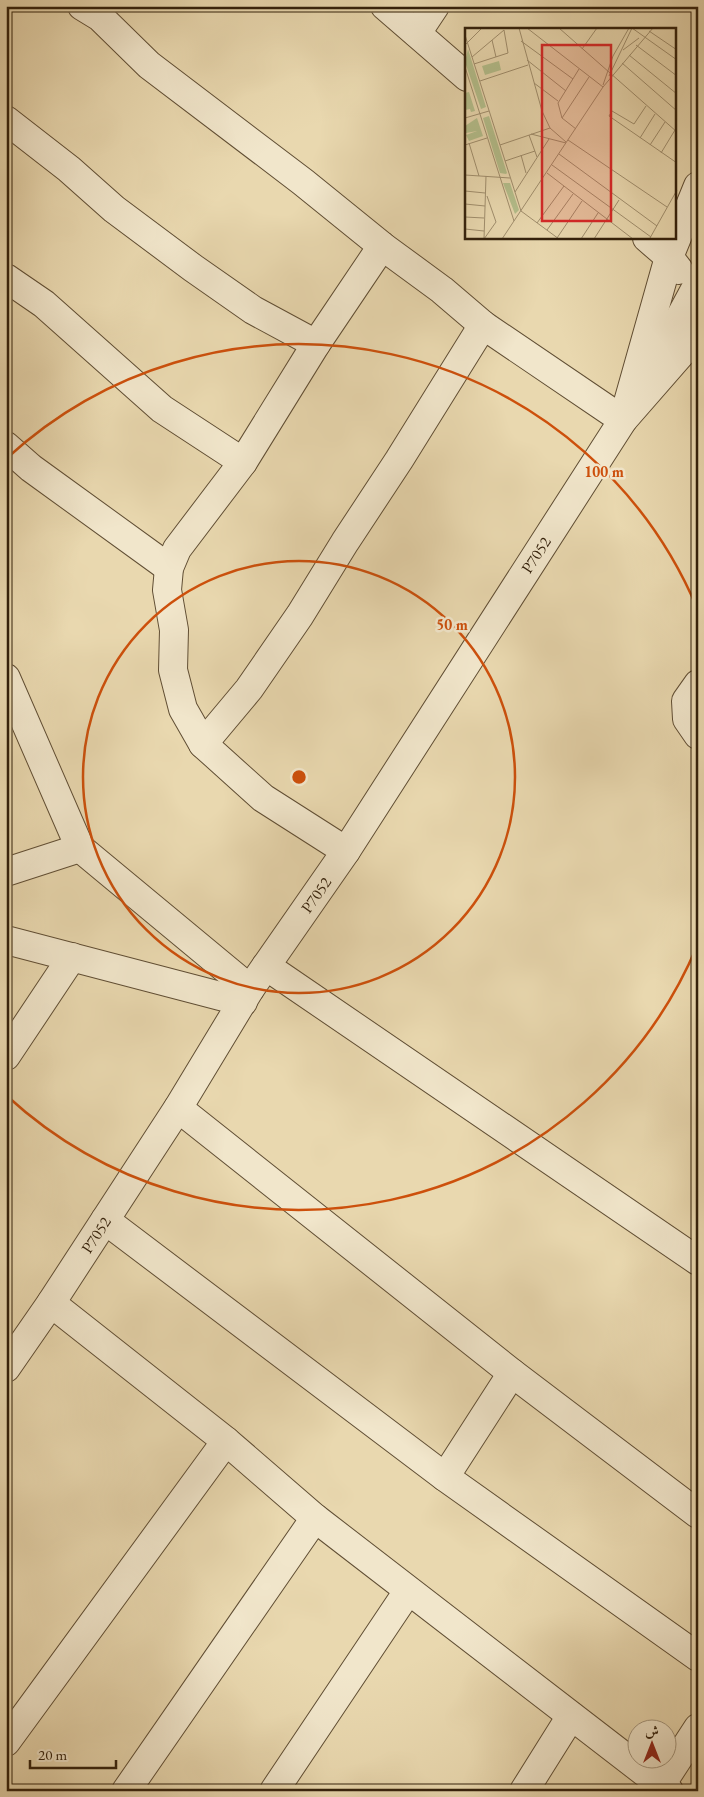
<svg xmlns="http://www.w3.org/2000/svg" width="704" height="1797" font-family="'EB Garamond',Amiri,serif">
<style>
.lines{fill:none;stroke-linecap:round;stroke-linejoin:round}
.minor-casing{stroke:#604e34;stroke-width:30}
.minor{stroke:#f1e6cb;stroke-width:28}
.ring{fill:none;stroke:#cd500c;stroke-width:2.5}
.labels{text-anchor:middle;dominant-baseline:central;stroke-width:5;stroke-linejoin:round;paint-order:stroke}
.street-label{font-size:16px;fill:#33200b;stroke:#f1e6cb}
.inset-road{fill:none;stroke:#a08e6d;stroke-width:1}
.view{fill:#d62828;fill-opacity:0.15;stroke:#d62828;stroke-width:2.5}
.inset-edge{fill:none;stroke:#33200b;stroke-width:2.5}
.centre{fill:#cd500c;stroke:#f1e6cb;stroke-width:2.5}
.ring-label{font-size:15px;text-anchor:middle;font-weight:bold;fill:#cd500c;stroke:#f1e6cb;stroke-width:5;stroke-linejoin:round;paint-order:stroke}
</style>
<rect width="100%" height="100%" fill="#e9d8af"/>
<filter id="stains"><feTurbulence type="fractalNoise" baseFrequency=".004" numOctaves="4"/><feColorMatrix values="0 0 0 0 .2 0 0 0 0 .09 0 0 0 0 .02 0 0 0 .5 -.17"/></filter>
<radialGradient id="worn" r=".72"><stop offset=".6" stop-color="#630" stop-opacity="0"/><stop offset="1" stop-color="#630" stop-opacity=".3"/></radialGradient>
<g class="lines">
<g class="minor-casing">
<g id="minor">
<polyline points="82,6 100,17 149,65 303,182 382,246 442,290 483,325 623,420"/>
<polyline points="385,6 467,77"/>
<polyline points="417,33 435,6"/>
<polyline points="6,120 69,169 114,209 193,268 253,310 316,344"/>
<polyline points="647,238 669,257 679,270"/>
<polyline points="6,278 44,304 162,409 243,462"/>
<polyline points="651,371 698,284"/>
<polyline points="625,413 669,257 698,186"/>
<polyline points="6,446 31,468 169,568"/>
<polyline points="6,678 80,848 250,989"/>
<polyline points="698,684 686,701 687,719 698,735"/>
<polyline points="203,744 249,689 300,615 345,542 399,460 483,325"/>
<polyline points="346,851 263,798 203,744 183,709 173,670 174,630 167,590 169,568 177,549 243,462 316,344 382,246"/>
<polyline points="6,872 80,848"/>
<polyline points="6,940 243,1002"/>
<polyline points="266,966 698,1261"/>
<polyline points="6,1056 72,957"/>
<polyline points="178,1108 512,1373 698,1514"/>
<polyline points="105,1220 445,1477 698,1657"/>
<polyline points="51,1303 226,1441 315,1518 669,1791"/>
<polyline points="6,1368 51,1303 178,1108 250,989 346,851 623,420 698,334"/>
<polyline points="445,1477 512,1373"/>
<polyline points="6,1742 226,1441"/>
<polyline points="126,1791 315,1518"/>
<polyline points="274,1791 408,1591"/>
<polyline points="524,1791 571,1716"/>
<polyline points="657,1791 698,1728"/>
</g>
</g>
<use href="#minor" class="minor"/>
</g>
<g class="ring">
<circle cx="299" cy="777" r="216"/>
<path d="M697 946A432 432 0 0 1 7 1096M7 458A432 432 0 0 1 697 608"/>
</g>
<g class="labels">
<g class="street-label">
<text transform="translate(536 555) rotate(-57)">P7052</text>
<text transform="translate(316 895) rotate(-55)">P7052</text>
<text transform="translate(96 1235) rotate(-57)">P7052</text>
</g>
</g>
<g transform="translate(465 28)">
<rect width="211" height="211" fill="#e9d8af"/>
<path d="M3,21L21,79L16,81L0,34ZM34,33L36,42L20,47L17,38ZM4,64L10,83L6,84L5,81L0,82V65ZM24,88L42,145L41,146L35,145L18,90ZM12,90L18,108L4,113L1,107L12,103L1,105L0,98ZM38,155H45L54,182L50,186Z" fill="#b4bf8c"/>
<path class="inset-road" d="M54,0L77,83L85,100L101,114M62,0L138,59M94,0L212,104M167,0L212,32M184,3L212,22M0,7L56,183L94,211M27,12L31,29M56,13L108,51M0,17L17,0M171,17L212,48M117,21L132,0M158,22L174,10M164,27L212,66M7,29L39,2M62,32L101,63M157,35L212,83M9,36L43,25L39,2M0,39L49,193M144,48L167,0M15,53L63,37M69,55L93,73M138,57L148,28L164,0M181,78L169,96L147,83L144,88L212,135M0,90L24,83M97,90L124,49M111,101L97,90L93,75L114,41M66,106L101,115M64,107L72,129M175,110L190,86M103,112L202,179M4,115L14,148M0,117L22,110M35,117L85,100M185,117L200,94M196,125L210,102M94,126L192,198M56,127L61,145M40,133L70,123M87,137L186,209M82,145L168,211M0,147L45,150M0,163L20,165M50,164L84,111M0,176L20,178M0,189L19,190M72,195L99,158M0,201L19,203M82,202L108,166M92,210L117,173M185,210L212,162M19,211L21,148M19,211L31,194L22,168M37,211L138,59L188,0M116,211L133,185M129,211L154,172"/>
<path class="view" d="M77,17H146V193H77Z"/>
<rect width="211" height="211" class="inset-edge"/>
</g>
<circle cx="299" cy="777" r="8" class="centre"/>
<g class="ring-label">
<text x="604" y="477">100 m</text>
<text x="452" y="630">50 m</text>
</g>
<rect width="704" height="1797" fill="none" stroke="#e9d8af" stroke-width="25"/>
<rect x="8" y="8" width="689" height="1782" fill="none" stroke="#33200b" stroke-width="2.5"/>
<rect x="12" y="12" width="679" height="1772" fill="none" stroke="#33200b"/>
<g transform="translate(652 1744)"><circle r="24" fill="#f1e6cb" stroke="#a5977e"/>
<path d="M0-4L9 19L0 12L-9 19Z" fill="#8f2418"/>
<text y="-8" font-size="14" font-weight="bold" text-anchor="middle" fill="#33200b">ش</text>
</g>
<path d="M30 1760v8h86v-8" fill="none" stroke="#33200b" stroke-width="2.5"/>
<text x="38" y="1760" font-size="15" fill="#33200b" stroke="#f1e6cb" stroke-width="4" paint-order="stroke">20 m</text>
<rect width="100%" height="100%" filter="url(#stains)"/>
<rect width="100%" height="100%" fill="url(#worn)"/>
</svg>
